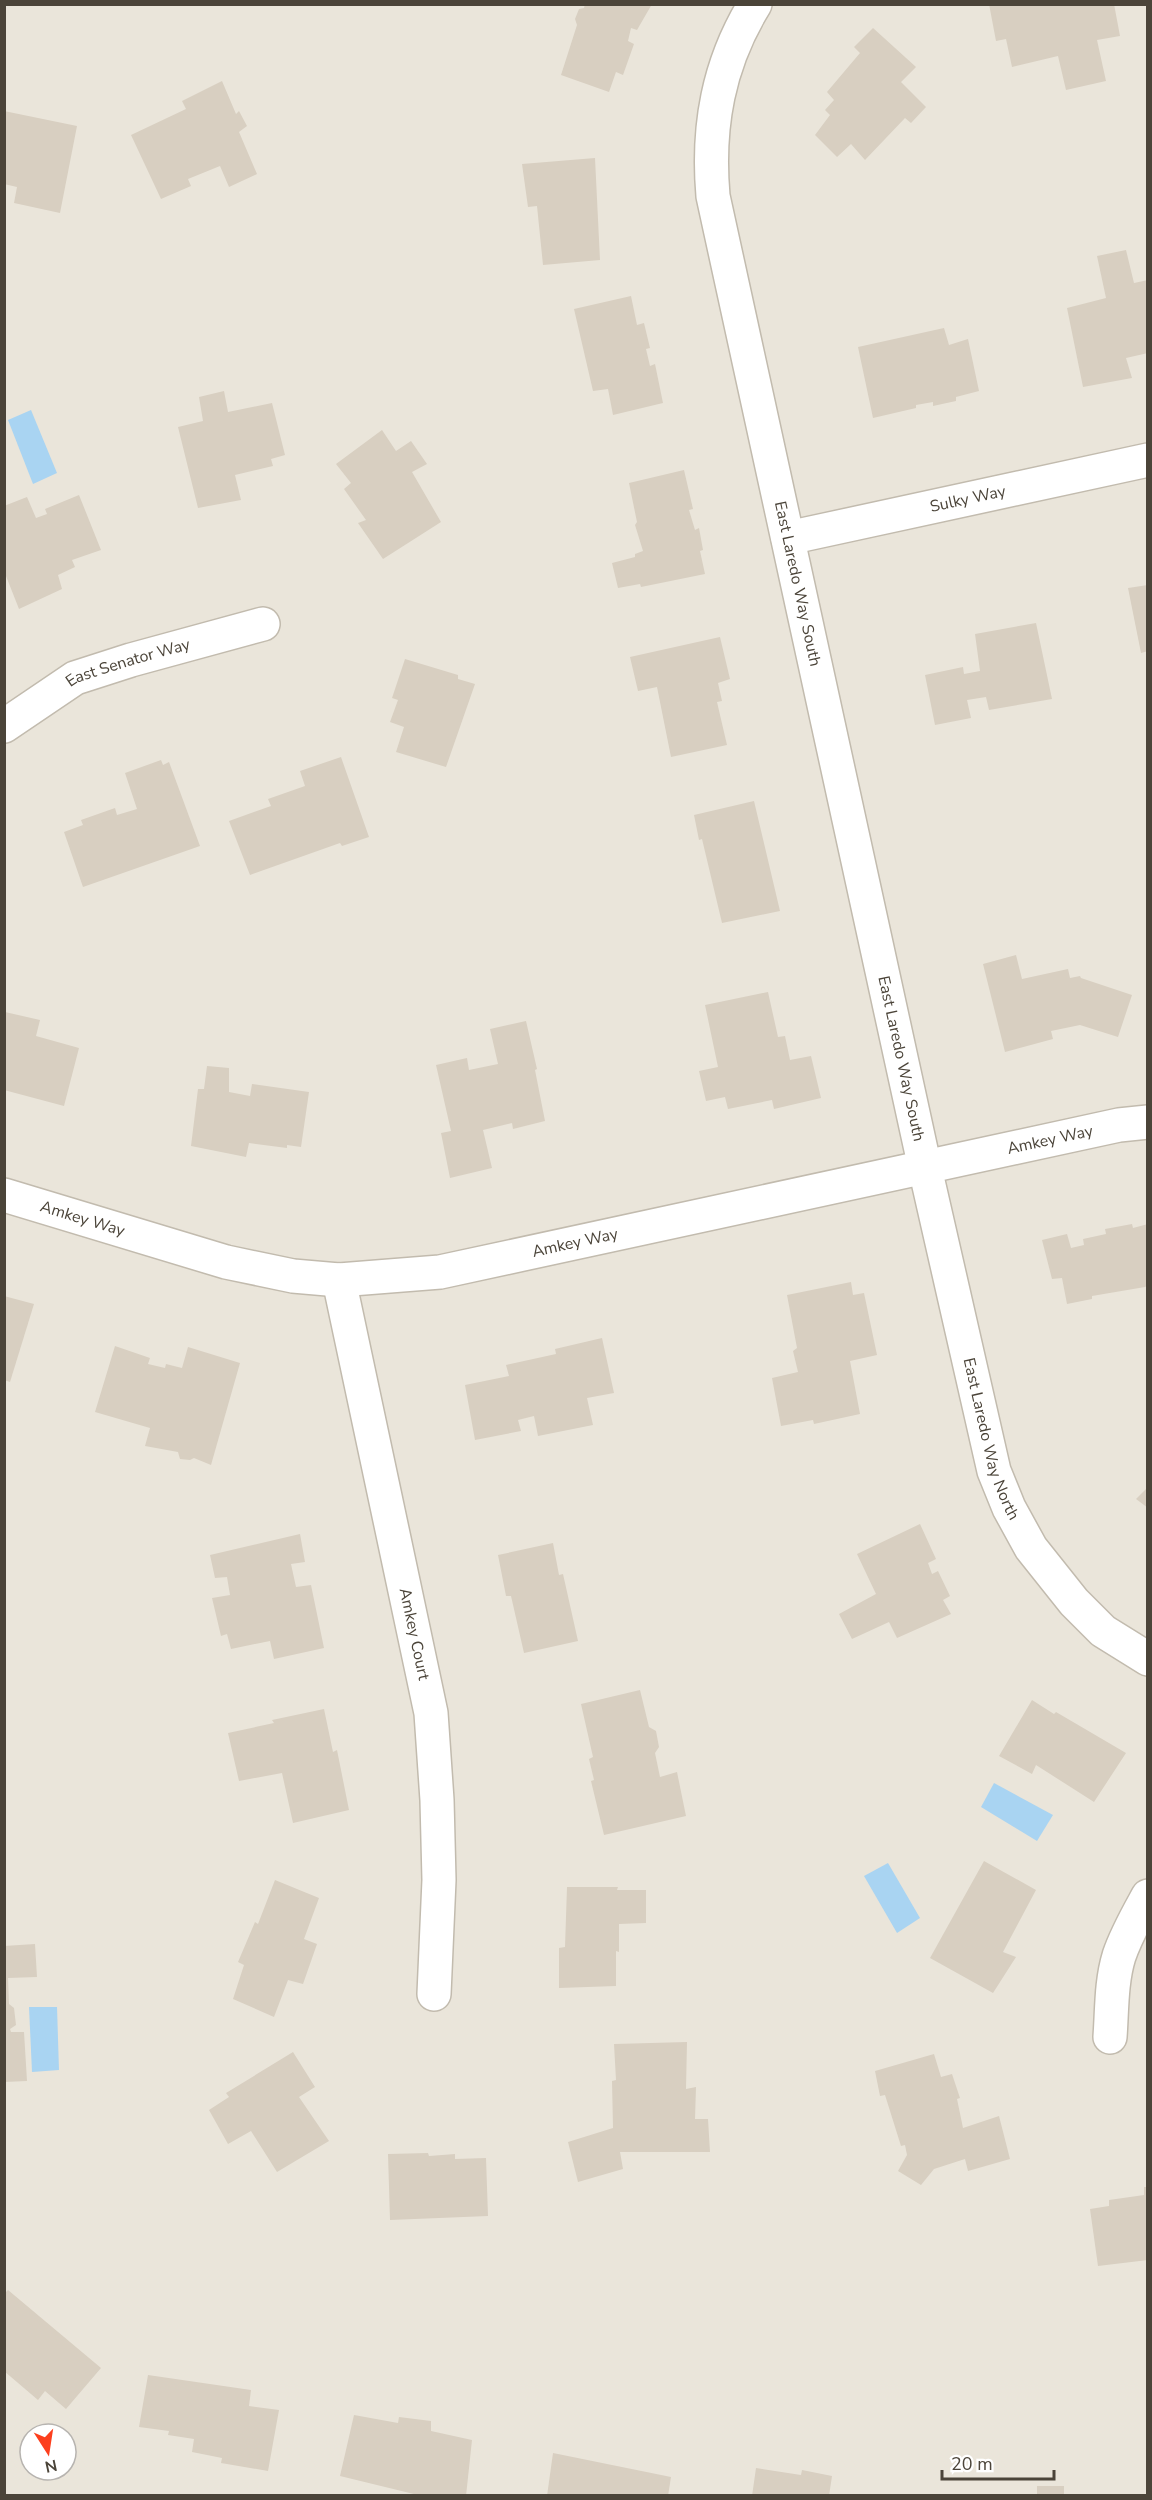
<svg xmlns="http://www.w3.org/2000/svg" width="1152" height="2500" font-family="'Nunito Sans',sans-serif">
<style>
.residential{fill:#eae5da;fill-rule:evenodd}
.water{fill:#a9d4f2}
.building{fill:#d8cfc1}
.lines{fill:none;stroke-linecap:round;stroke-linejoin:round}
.minor-casing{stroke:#c2bbae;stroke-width:36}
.minor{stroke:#fff;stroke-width:33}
.labels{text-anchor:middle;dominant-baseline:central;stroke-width:5;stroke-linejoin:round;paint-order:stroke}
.street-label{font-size:16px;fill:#4b4439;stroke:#fff}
</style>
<rect width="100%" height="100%" fill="#f6f3ec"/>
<path class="residential" d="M5,5H1147V2495L5,2496ZM30,2434H66V2470H30Z"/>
<g class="water">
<polygon points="31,410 57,473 33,484 8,420"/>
<polygon points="994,1783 1053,1815 1037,1841 981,1807"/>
<polygon points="888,1863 920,1918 897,1933 864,1876"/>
<polygon points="29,2007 57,2007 59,2070 32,2072"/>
</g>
<g class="building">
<polygon points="585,4 652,4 637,30 631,28 628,41 634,44 623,75 616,72 609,92 561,75 577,25 575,19 579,9 584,8"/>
<polygon points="989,4 1114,4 1120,36 1097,40 1106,81 1066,90 1058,56 1012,67 1006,39 996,41"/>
<polygon points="873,28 916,67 901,82 926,107 911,123 905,118 865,160 851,144 837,157 815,135 830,115 825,110 834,100 827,92 860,53 854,47"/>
<polygon points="222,81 236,114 239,111 247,126 239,132 257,174 229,187 220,166 188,179 191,186 161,199 131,135 186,109 182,101"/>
<polygon points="4,111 77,126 60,213 14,203 17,187 4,184"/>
<polygon points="595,158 600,260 543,265 537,206 528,207 522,164"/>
<polygon points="1126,250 1134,283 1148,280 1148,353 1126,358 1132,378 1083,387 1067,308 1106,298 1097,256"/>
<polygon points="631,296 637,325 644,323 650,348 646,349 650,366 655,364 663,403 613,415 608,389 593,391 574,309"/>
<polygon points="944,328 949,345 968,339 979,391 956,397 956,401 933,406 933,402 916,405 916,408 873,418 858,347"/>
<polygon points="224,391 228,412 272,403 285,455 271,459 273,466 235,475 241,500 198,508 178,427 203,421 199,397"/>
<polygon points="382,430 396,451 411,441 427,464 412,472 441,522 383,559 358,523 366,520 344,489 351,483 336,464"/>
<polygon points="684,470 693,509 689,510 695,530 699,528 703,550 700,551 705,574 641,587 640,584 618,588 612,563 635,557 635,554 643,551 635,525 637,522 629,483"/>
<polygon points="79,495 101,550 72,560 75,567 58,575 62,589 19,609 6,576 4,577 4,506 27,497 36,518 47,514 45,509"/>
<polygon points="1148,585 1148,651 1141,653 1128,588"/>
<polygon points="1036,623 1052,699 989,710 986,697 967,700 971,718 935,725 925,675 963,667 964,674 980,671 975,634"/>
<polygon points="720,637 730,679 718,683 722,701 717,702 727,745 671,757 657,687 638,691 630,657"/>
<polygon points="405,659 458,675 458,679 475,684 446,767 396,752 404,727 390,722 398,700 392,698"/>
<polygon points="341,757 369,837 342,846 340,843 250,875 229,821 271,806 268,799 305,786 300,771"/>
<polygon points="161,760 163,765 169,762 200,846 83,887 64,832 83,825 81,820 115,808 117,815 137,809 125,773"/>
<polygon points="754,801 780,911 722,923 702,839 699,840 694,815"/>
<polygon points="1016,955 1022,979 1068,969 1070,978 1080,976 1081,978 1132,995 1118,1037 1080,1025 1051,1031 1053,1039 1005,1052 983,964"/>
<polygon points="768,992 778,1037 785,1036 790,1060 811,1056 821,1098 774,1109 772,1100 728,1109 725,1097 706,1101 699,1071 718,1067 705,1005"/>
<polygon points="5,1012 40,1020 36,1036 79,1048 64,1106 4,1090"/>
<polygon points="526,1021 537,1069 535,1070 545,1121 513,1129 512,1123 483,1130 492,1168 450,1178 441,1133 451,1131 436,1065 467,1058 469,1070 498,1064 490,1029"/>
<polygon points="207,1066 229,1068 229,1092 250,1096 252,1084 309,1092 301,1147 287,1145 287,1148 249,1143 246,1157 191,1146 198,1089 204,1089"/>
<polygon points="1132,1224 1133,1228 1148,1224 1148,1285 1145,1287 1092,1296 1092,1299 1067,1304 1062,1278 1052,1279 1042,1240 1067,1234 1071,1248 1084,1245 1083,1239 1106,1234 1105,1229"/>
<polygon points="851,1282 853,1295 864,1293 877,1355 850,1361 860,1414 814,1424 813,1420 781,1426 772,1378 798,1372 793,1351 797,1348 787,1295"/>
<polygon points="4,1296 34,1304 10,1382 4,1380"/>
<polygon points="602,1338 614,1393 587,1398 593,1425 538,1436 534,1416 518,1420 521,1431 475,1440 465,1385 509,1376 506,1365 556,1354 555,1349"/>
<polygon points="115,1346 150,1358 148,1364 165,1368 166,1364 182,1368 188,1347 240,1363 211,1465 194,1458 190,1460 180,1459 178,1452 145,1446 150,1428 95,1412"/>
<polygon points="1148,1487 1148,1508 1136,1499"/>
<polygon points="920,1524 936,1559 928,1563 932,1574 938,1571 950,1596 943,1600 951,1614 897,1638 889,1622 852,1639 839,1614 876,1594 857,1554"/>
<polygon points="300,1534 305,1562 291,1564 296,1587 311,1585 324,1648 274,1659 270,1641 231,1649 227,1634 221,1636 212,1598 230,1595 227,1577 215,1578 210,1555"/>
<polygon points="553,1543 559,1575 563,1574 578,1641 524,1653 511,1596 506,1596 498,1555"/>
<polygon points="640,1690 649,1727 656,1731 659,1747 655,1753 660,1777 677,1772 686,1816 604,1835 591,1781 594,1780 589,1759 593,1757 581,1704"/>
<polygon points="1032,1700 1054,1714 1056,1712 1126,1753 1094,1802 1036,1765 1032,1774 999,1756"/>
<polygon points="324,1709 333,1752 337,1750 349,1810 293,1823 282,1773 239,1781 228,1733 274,1723 272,1720"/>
<polygon points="984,1861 1036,1890 1003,1952 1016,1957 993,1993 930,1958"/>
<polygon points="275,1880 319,1898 304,1939 317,1944 303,1984 288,1980 274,2017 233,1999 244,1965 238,1962 255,1922 258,1924"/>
<polygon points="567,1887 618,1887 617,1890 646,1890 646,1923 619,1924 619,1952 616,1951 616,1986 559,1988 559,1948 565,1947"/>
<polygon points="35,1944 37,1977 8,1978 9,2004 14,2008 16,2025 10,2029 11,2032 24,2032 27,2081 4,2082 4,1946"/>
<polygon points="687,2042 686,2089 696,2087 695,2119 708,2119 710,2152 620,2152 623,2169 578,2182 568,2142 613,2128 612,2081 616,2080 614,2044"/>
<polygon points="293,2052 315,2087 299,2097 329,2141 277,2172 251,2131 228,2144 209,2110 229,2097 226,2093"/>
<polygon points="934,2054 941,2077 952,2074 960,2098 957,2099 963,2128 999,2116 1010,2159 968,2171 965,2159 934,2169 921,2185 898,2171 907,2155 905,2145 901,2146 885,2095 880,2096 875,2071"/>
<polygon points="428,2153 429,2156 455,2154 455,2159 486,2158 488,2216 390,2220 388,2154"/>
<polygon points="1144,2187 1148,2187 1148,2260 1098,2266 1090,2209 1109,2206 1109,2200 1144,2195"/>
<polygon points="8,2290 101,2368 66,2409 45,2391 38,2400 4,2371 4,2294"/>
<polygon points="148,2375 251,2390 249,2406 279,2410 268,2471 221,2463 222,2458 192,2452 194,2439 168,2435 169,2431 139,2427"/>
<polygon points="354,2415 398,2423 399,2417 431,2421 431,2431 472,2440 466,2496 422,2496 340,2476"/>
<polygon points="553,2453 671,2477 668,2496 547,2496"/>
<polygon points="756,2468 801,2475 802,2470 832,2476 829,2496 752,2496"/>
<rect x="1037" y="2486" width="27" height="10"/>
</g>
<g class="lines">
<g class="minor-casing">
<g id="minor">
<path id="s1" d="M755,4C718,64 707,127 713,196L925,1168L994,1471L1009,1508L1031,1548L1074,1602L1103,1631L1148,1659"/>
<path id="s2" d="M788,538L1148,460"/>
<path id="s3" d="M4,726L75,678L131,660L263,624"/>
<path id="s4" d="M4,1195L226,1262L293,1276L339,1280L440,1272L1119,1125L1148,1122"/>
<path id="s5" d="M339,1280L431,1713L437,1800L439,1880L434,1994"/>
<path d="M1110,2037C1112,2010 1111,1982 1119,1956C1126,1935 1137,1916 1148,1896"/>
</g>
</g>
<use href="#minor" class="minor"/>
</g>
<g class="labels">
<g class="street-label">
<text stroke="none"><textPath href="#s2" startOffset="184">Sulky Way</textPath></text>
<text stroke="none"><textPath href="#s1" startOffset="597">East Laredo Way South</textPath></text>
<text stroke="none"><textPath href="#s3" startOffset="141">East Senator Way</textPath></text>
<text stroke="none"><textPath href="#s1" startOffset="1083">East Laredo Way South</textPath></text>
<text stroke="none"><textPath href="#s4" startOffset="1072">Amkey Way</textPath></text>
<text stroke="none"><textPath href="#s4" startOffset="82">Amkey Way</textPath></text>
<text stroke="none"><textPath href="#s4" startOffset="586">Amkey Way</textPath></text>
<text stroke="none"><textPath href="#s1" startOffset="1474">East Laredo Way North</textPath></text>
<text stroke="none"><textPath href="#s5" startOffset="362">Amkey Court</textPath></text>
</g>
</g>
<rect width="1152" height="2500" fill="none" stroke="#4b4439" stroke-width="12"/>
<g transform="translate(48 2452) rotate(168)"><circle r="28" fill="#ffffff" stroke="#b7b4b0" stroke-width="1.5"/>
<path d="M0-4.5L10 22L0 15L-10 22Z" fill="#fc3f1d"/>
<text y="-9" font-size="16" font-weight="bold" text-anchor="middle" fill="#4b4439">N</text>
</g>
<path d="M942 2470v9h112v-9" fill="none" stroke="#4b4439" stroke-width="3"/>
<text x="951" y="2470" font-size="18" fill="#4b4439" stroke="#ffffff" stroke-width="4.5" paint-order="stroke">20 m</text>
</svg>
